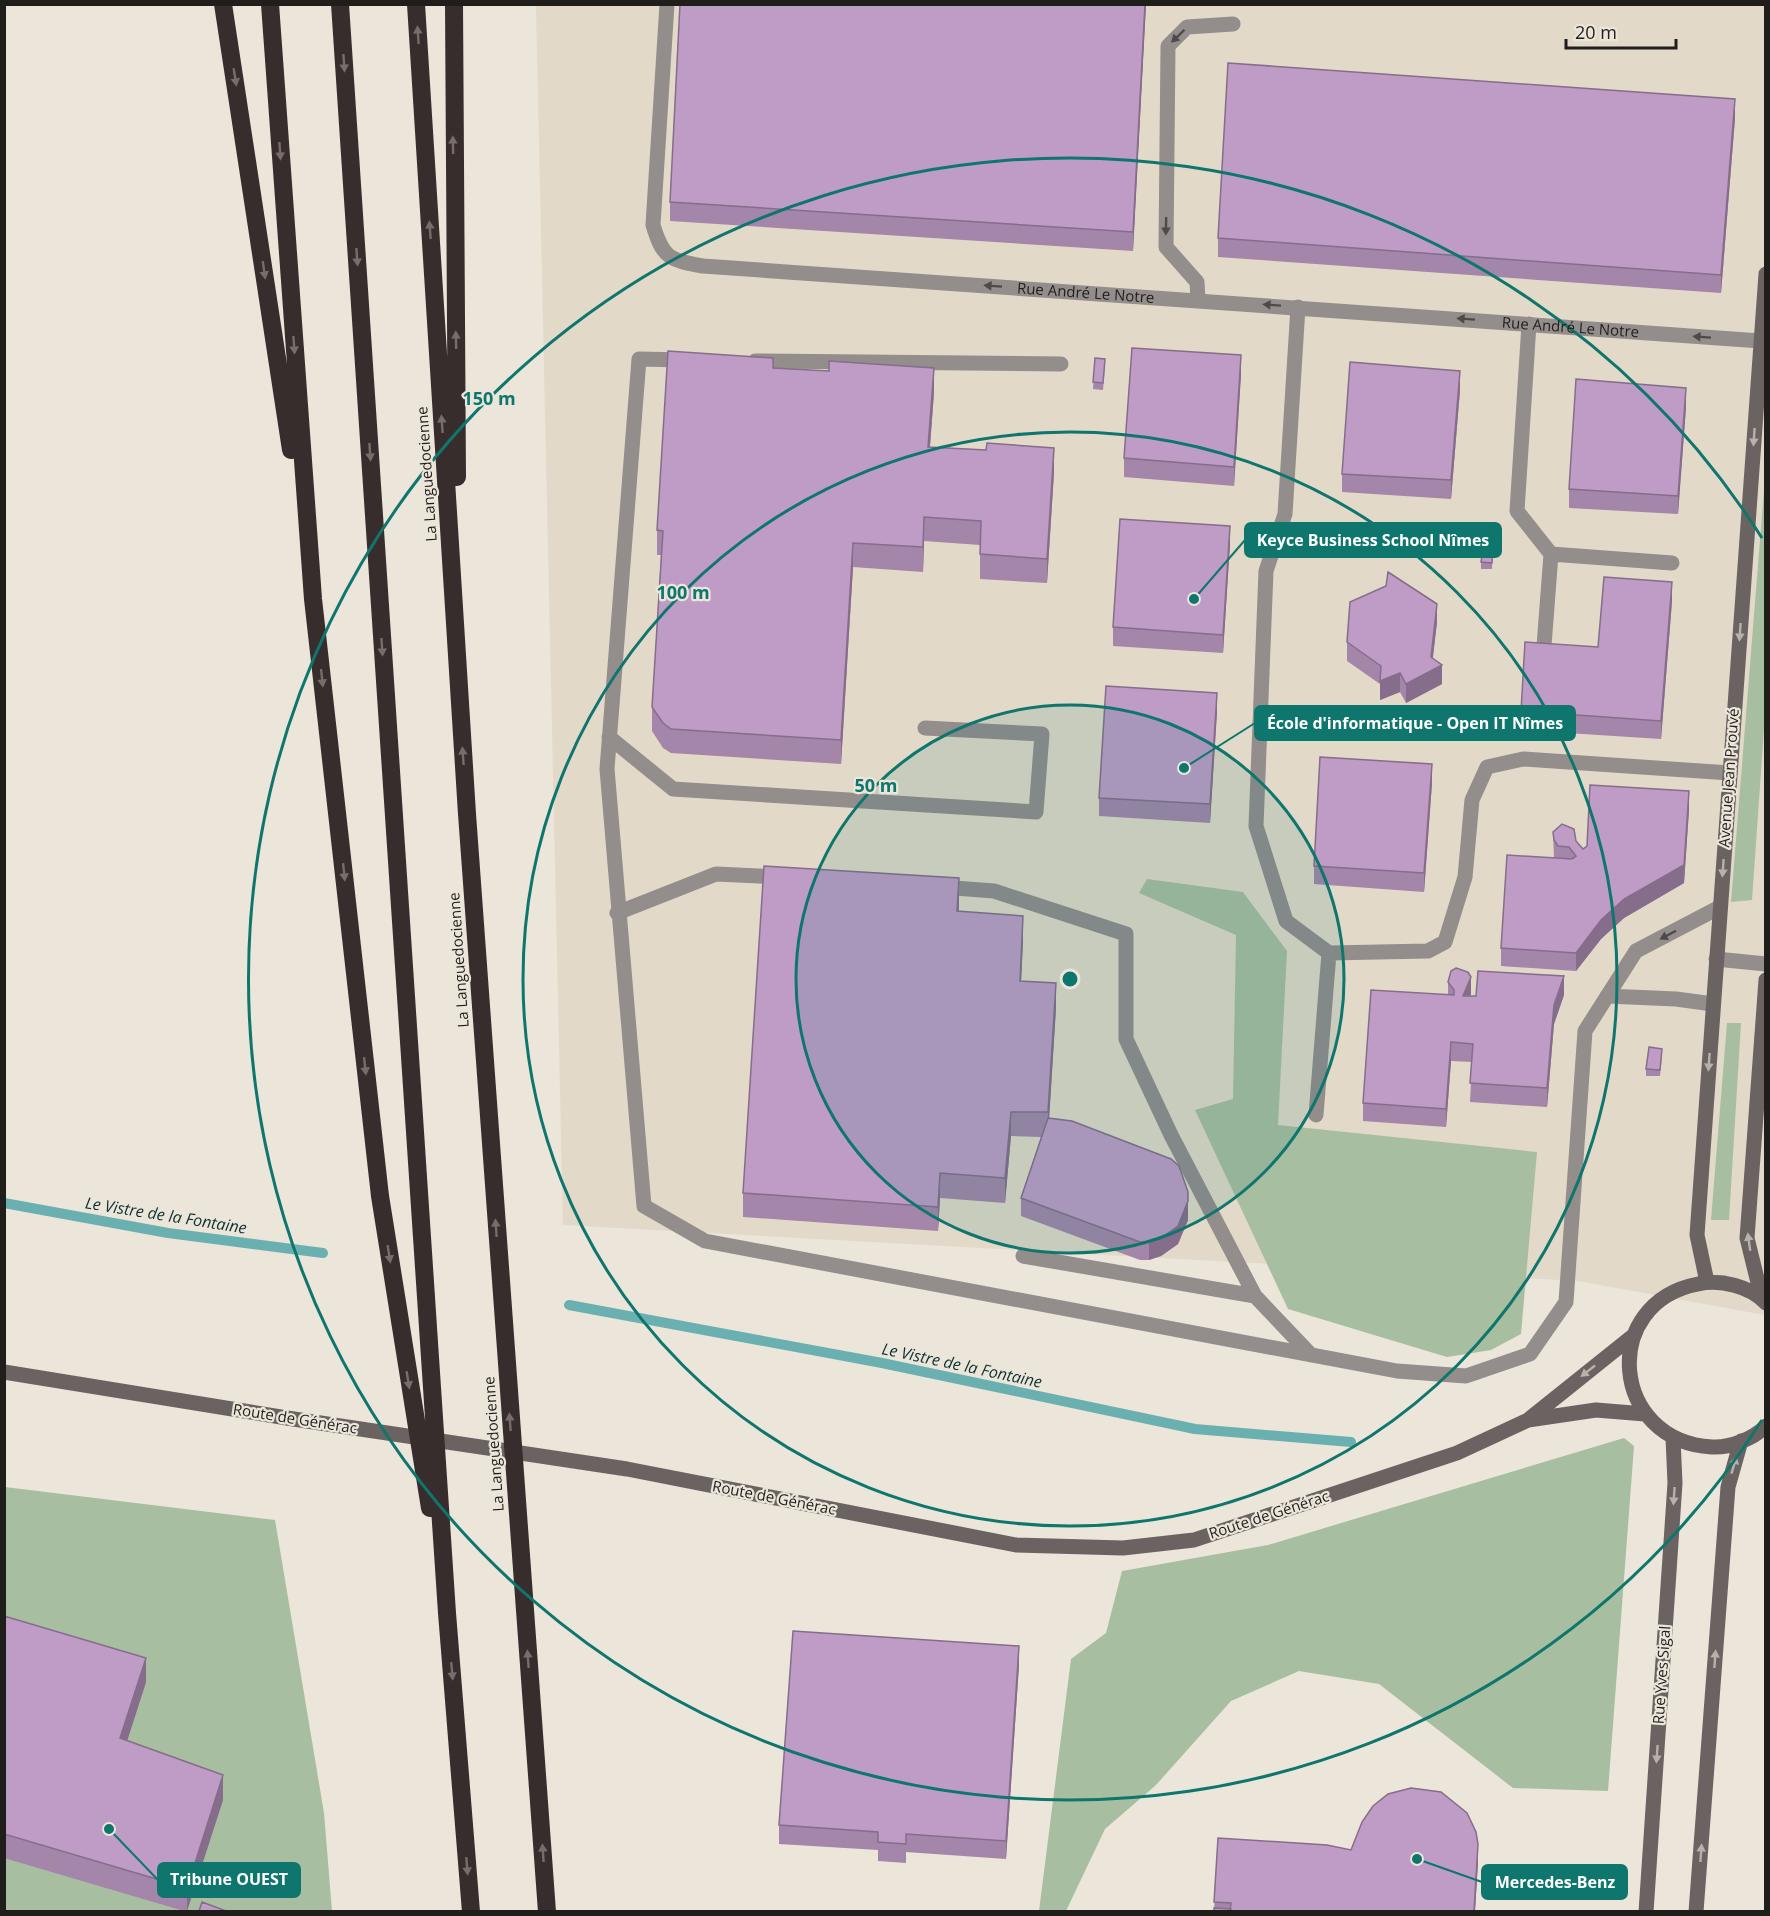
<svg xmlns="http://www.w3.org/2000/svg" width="1770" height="1916" font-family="'Open Sans',sans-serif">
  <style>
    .built { fill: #e2d9c8 }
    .grass { fill: #a8bea0 }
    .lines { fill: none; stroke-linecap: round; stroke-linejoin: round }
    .stream { stroke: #6bb0b0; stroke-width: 10 }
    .lane { stroke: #938d8c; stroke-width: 15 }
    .street { stroke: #938d8c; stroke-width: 15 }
    .secondary { stroke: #6b6362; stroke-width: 15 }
    .highway { stroke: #382d2d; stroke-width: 18 }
    .wall { fill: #a386aa }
    .shaded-wall { fill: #856d8b }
    .building { fill: #be9cc6; stroke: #856d8b; stroke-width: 1.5 }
    .oneway { fill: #776d6a }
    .oneway2 { fill: #4e4a48 }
    .oneway3 { fill: #b8b1aa }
    .ring { fill: none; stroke: #0f766e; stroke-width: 3 }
    .labels { text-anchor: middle; stroke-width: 4.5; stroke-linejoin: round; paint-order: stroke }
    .street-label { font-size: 15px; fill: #201e1b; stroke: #ebe5da }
    .water-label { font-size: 16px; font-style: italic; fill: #0c3030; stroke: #ebe5da }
    .centre { fill: #0f766e; stroke: #ebe5da; stroke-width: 3 }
    .ring-label { font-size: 18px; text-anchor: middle; font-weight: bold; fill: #0f766e; stroke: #ebe5da; stroke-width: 4.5; stroke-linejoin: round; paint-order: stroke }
    .leader { fill: none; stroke: #0f766e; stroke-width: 2 }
    .callout-dot { fill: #0f766e; stroke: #ebe5da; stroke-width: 2 }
    .callout { fill: #0f766e; stroke: #0f766e; stroke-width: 2 }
    .callout-label { font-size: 16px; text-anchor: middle; font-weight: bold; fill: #fff }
  </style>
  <rect width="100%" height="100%" fill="#ebe5da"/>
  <!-- built -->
  <path class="built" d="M536,5H1765V1315L1578,1281L563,1225Z"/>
  <!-- grass -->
  <path class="grass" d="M1765,478L1766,701L1752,900L1731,902Z
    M1147,879L1243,892L1287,951L1278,1125L1537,1152L1521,1334L1491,1350L1447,1357L1288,1309L1195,1110L1233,1099L1236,935L1139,893Z
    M1727,1023H1741L1729,1220H1711Z
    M1624,1438L1634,1446L1608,1791L1513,1788L1379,1684L1299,1671L1231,1701L1156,1785L1105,1829L1066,1911H1039L1071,1659L1106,1633L1122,1571L1268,1545Z
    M5,1487L275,1520L324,1813L332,1911L5,1912Z"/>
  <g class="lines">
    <!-- stream -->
    <path class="stream" d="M4,1203L168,1233L323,1253
      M569,1305L882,1363L1195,1429L1351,1442"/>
    <!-- lane -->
    <path class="lane" d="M1198,300L1197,282L1166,247L1168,46L1187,27L1233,24
      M1298,307L1285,514L1266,571L1256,826L1286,921L1329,953L1428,951L1445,942L1465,877L1472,800L1487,767L1523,759L1730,773
      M1529,324L1517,511L1551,554L1672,563
      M686,360L639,359L607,769L644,1206L705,1241L1397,1371L1466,1376L1530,1354L1566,1302L1585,1031L1636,951L1720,907
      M755,361L1061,364
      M1544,646L1551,554
      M609,737L673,789L1036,812L1042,734L925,728
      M941,887L994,891L1126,934V1039L1171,1135L1255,1296L1311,1355
      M617,913L716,874L782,877
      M1716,959L1766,964
      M1607,996L1676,999L1713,1004
      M1316,1115L1329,953
      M1023,1256L1255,1296"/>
    <!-- street -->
    <path class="street" id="s1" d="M667,4L653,225C663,258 669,260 703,266L1761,341"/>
    <!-- secondary -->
    <path class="secondary" d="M1707,1282L1697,1235L1766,274
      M1762,1299L1747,1238L1766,980
      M1766,1303C1750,1286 1720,1279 1698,1284C1599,1303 1610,1441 1712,1447C1730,1448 1753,1439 1766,1426
      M4,1372L287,1418L627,1469L1016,1545L1123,1548L1194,1540L1457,1453L1528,1420L1634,1335
      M1528,1420L1596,1410L1645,1414
      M1646,1912L1675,1483L1673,1438
      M1696,1912L1728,1487L1741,1441"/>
    <!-- highway -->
    <path class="highway" d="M223,4L291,450
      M270,4L313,599L380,1196L430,1508
      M340,4L447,1613L471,1912
      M416,4L467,814L547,1912
      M454,4L457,477"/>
  </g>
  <!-- wall -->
  <path class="wall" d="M680,4H1146L1133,251L670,221V202Z
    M1735,118L1721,293L1218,257V238Z
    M1095,358L1105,365L1103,390L1093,389Z
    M773,368L934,392L930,447L1054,472L1047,583L980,579V545L924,541L923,572L853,567L841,764L671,753L663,748L652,731V707L661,555H657V530Z
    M1241,374L1234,486L1124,477V458Z
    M1460,390L1451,499L1342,492V474Z
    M1686,407L1678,514L1569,508V489Z
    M1493,537L1492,569H1481V562Z
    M1230,544L1223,653L1113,646V627Z
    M1672,601L1661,739L1521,730V711L1598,647Z
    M1437,622L1433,658L1442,684L1406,703L1400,692L1380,700V684L1347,661V642Z
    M1217,712L1210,823L1099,816V798Z
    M1432,783L1424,892L1314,884V866Z
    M1689,810L1684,883L1624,918L1601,939L1576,971L1501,966V948L1554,858L1553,832L1576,841L1583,849Z
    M959,903V911L1023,941L1021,981L1056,1008L1049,1118L1188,1220L1178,1244L1161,1256L1149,1260H1140L1021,1216V1198L1041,1137L1011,1136L1005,1203L940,1198L938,1231L743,1217V1193Z
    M1448,982L1471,996L1564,995L1554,1024L1547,1107L1470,1102L1472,1062L1451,1061L1446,1127L1363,1121V1103L1448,994Z
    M1662,1055L1660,1076H1646V1069Z
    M4,1616L146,1682L127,1741L223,1800L187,1911H184L4,1858Z
    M1019,1665L1006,1859L906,1852V1863L878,1861V1850L779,1844V1825Z
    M1218,1838L1478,1862L1475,1911H1214Z"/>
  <!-- shaded-wall -->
  <path class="shaded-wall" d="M1145,4H1146L1133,251V232Z
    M1735,99V118L1721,293V275Z
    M1241,355V374L1234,486V467Z
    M934,368V392L928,471V447Z
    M1460,371V390L1451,499V480Z
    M1686,388V407L1678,514V496Z
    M1054,448V472L1047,583V559Z
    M924,517V541L923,572V547Z
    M1230,526V544L1223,653V635Z
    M853,543V567L841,764V740Z
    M1672,582V601L1661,739V721Z
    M1437,604V622L1431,671L1442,665V684L1406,703V684L1431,657Z
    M1400,673V692L1380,700V681Z
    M1217,693V712L1210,823V804Z
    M1432,764V783L1424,892V873Z
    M1689,791V810L1684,883L1624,918L1601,939L1576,971V953Z
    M959,878V903L957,935V911Z
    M1023,916V941L1020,1005V981Z
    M1564,976V995L1554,1024L1547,1107V1088L1554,1005Z
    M1471,977V995L1463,996Z
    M1056,983V1008L1048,1137V1112Z
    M1451,1042V1061L1446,1127V1109Z
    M1011,1112V1136L1005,1203V1178Z
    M940,1173V1198L938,1231V1207Z
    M1188,1192V1220L1178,1244L1161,1256L1149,1260V1242Z
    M1019,1646V1665L1006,1859V1841Z
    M146,1658V1682L120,1763V1738Z
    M223,1775V1800L187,1911V1888Z
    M1478,1844V1862L1475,1911H1474Z"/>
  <!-- building -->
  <path class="building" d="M680,4H1145L1133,232L670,202Z
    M1228,63L1735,99L1721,275L1218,238Z
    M1132,348L1241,355L1234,467L1124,458Z
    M668,351L773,358V368L829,371V361L934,368L928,447L986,450L987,443L1054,448L1047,559L980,554L981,521L924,517L923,547L853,543L841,740L671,729L663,723L652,707L663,531L657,530Z
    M1095,358L1105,359L1103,383L1093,382Z
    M1350,362L1460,371L1451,480L1342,474Z
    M1576,379L1686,388L1678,496L1569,489Z
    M1120,519L1230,526L1223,635L1113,627Z
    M1485,536L1493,537L1492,563L1481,562Z
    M1388,572L1437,604L1431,657L1442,665L1406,684L1400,673L1380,681L1381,666L1347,642L1350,602L1386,586Z
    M1604,577L1672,582L1661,721L1521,711L1525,642L1598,647Z
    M1106,686L1217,693L1210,804L1099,798Z
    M1320,757L1432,764L1424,873L1314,866Z
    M1590,785L1689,791L1684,865L1624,899L1601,920L1576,953L1501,948L1507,855L1572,859L1576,856L1569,847L1558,846L1554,840L1553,832L1562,824L1574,829L1576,841L1583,849L1587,846Z
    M764,866L959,878L957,911L1023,916L1020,981L1056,983L1048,1112H1011L1005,1178L940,1173L938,1207L743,1193Z
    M1456,968L1468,972L1471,977L1463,996H1476L1478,971L1564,976L1554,1005L1547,1088L1470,1083L1473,1044L1451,1042L1446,1109L1363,1103L1371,990L1454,995V990L1448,982L1451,971Z
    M1649,1047L1662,1049L1660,1070L1646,1069Z
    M1048,1118L1072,1121L1171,1159L1179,1166L1188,1192V1201L1178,1226L1161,1238L1149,1242H1140L1021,1198Z
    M4,1616L146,1658L120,1738L223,1775L187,1888L4,1834Z
    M793,1631L1019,1646L1006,1841L906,1834V1844L878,1842V1832L779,1825Z
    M1411,1788L1441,1792L1467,1813L1476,1832L1478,1844L1474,1911H1230L1231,1903L1214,1902L1218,1838L1327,1845L1351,1850L1362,1822L1373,1806L1388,1794Z
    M202,1902L226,1911H199Z
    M1214,1908L1231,1909L1230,1911H1214Z"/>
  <!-- one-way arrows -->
  <defs><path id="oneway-solid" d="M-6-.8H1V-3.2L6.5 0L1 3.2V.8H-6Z" transform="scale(1.5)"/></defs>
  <g class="oneway">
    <use href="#oneway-solid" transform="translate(418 35) rotate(-94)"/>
    <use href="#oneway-solid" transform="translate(344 63) rotate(86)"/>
    <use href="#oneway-solid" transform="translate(235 77) rotate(81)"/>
    <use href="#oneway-solid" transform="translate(453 145) rotate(-91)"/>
    <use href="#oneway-solid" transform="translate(280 151) rotate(86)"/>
    <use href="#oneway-solid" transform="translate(430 230) rotate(-94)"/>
    <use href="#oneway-solid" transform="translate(357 257) rotate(86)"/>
    <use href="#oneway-solid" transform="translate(264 270) rotate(82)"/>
    <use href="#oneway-solid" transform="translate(456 340) rotate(-91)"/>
    <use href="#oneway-solid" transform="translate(294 345) rotate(86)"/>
    <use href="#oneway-solid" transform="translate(442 424) rotate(-94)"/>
    <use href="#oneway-solid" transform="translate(370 452) rotate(86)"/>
    <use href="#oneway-solid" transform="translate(382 647) rotate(86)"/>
    <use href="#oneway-solid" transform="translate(322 678) rotate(84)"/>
    <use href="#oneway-solid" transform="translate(463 756) rotate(-94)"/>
    <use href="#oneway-solid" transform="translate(344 872) rotate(84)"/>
    <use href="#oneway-solid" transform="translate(365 1066) rotate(84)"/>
    <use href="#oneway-solid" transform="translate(496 1228) rotate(-94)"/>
    <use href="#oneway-solid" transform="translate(389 1254) rotate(81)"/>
    <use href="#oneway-solid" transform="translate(408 1380) rotate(81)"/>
    <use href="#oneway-solid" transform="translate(510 1422) rotate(-94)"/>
    <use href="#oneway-solid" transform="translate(528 1659) rotate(-94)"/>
    <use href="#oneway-solid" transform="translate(452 1671) rotate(85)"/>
    <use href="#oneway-solid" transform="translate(543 1853) rotate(-94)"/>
    <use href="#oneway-solid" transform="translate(467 1866) rotate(85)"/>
  </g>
  <g class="oneway2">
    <use href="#oneway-solid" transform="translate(1178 36) rotate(136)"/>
    <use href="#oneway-solid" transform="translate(1166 226) rotate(91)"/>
    <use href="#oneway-solid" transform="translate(993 286) rotate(-176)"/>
    <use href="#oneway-solid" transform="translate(1272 305) rotate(-176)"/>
    <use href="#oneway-solid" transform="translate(1466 319) rotate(-176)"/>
    <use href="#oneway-solid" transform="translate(1702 337) rotate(-176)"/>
    <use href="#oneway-solid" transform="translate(1668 935) rotate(152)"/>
  </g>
  <g class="oneway3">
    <use href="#oneway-solid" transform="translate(1754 437) rotate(94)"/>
    <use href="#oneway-solid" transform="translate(1740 632) rotate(94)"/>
    <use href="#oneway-solid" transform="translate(1723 868) rotate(94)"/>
    <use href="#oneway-solid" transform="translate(1709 1062) rotate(94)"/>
    <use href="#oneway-solid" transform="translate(1749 1242) rotate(-98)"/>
    <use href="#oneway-solid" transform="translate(1588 1371) rotate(142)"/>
    <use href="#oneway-solid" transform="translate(1734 1465) rotate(-74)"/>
    <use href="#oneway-solid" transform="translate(1674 1496) rotate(94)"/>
    <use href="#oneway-solid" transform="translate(1715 1659) rotate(-86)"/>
    <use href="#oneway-solid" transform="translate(1657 1754) rotate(94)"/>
    <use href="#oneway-solid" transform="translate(1701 1853) rotate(-86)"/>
  </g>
  <!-- distance rings -->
  <circle cx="1070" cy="979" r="274" fill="#0f766e" fill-opacity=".12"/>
  <g class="ring">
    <circle cx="1070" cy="979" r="274"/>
    <circle cx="1070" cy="979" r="547"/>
    <path d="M1762 1420A821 821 0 1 1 1762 538"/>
  </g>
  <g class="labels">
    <!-- street labels -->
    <g class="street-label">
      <text dy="5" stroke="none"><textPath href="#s1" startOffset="676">Rue André Le Notre</textPath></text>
      <text dy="5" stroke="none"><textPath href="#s1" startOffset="1162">Rue André Le Notre</textPath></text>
      <text transform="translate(427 474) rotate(-94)" y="5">La Languedocienne</text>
      <text transform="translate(1729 778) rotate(-86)" y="5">Avenue Jean Prouvé</text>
      <text transform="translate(459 960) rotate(-94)" y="5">La Languedocienne</text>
      <text transform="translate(295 1419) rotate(9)" y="5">Route de Générac</text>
      <text transform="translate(494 1444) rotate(-94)" y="5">La Languedocienne</text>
      <text transform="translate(774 1498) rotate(11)" y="5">Route de Générac</text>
      <text transform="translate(1269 1515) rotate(-18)" y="5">Route de Générac</text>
      <text transform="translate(1662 1675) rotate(-86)" y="5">Rue Yves Sigal</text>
    </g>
    <!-- water labels -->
    <g class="water-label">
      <text transform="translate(166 1215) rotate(9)" y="6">Le Vistre de la Fontaine</text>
      <text transform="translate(962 1365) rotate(12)" y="6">Le Vistre de la Fontaine</text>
    </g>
  </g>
  <circle cx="1070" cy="979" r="9" class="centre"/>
  <g class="ring-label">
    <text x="489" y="405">150 m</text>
    <text x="683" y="599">100 m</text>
    <text x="876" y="792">50 m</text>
  </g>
  <!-- callouts -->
  <path class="leader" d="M1194 599L1245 540M1184 768L1255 723M109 1829L158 1880M1417 1859L1482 1882"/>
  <g class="callout-dot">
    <circle cx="1194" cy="599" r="6"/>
    <circle cx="1184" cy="768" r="6"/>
    <circle cx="109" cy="1829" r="6"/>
    <circle cx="1417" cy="1859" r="6"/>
  </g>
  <g class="callout">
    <rect x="1245" y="523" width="256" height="34" rx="6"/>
    <rect x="1255" y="706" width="320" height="34" rx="6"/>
    <rect x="158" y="1863" width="142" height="34" rx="6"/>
    <rect x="1482" y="1865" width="145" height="34" rx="6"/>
  </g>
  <g class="callout-label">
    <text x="1373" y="546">Keyce Business School Nîmes</text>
    <text x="1415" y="729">École d'informatique - Open IT Nîmes</text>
    <text x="229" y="1885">Tribune OUEST</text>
    <text x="1555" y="1888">Mercedes-Benz</text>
  </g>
  <!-- border -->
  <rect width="1770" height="1916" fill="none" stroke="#201e1b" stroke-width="12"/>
  <!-- scale -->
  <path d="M1566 39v9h110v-9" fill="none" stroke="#201e1b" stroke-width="3"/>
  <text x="1575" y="39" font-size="18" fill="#201e1b" stroke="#ebe5da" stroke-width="4.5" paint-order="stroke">20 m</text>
</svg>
